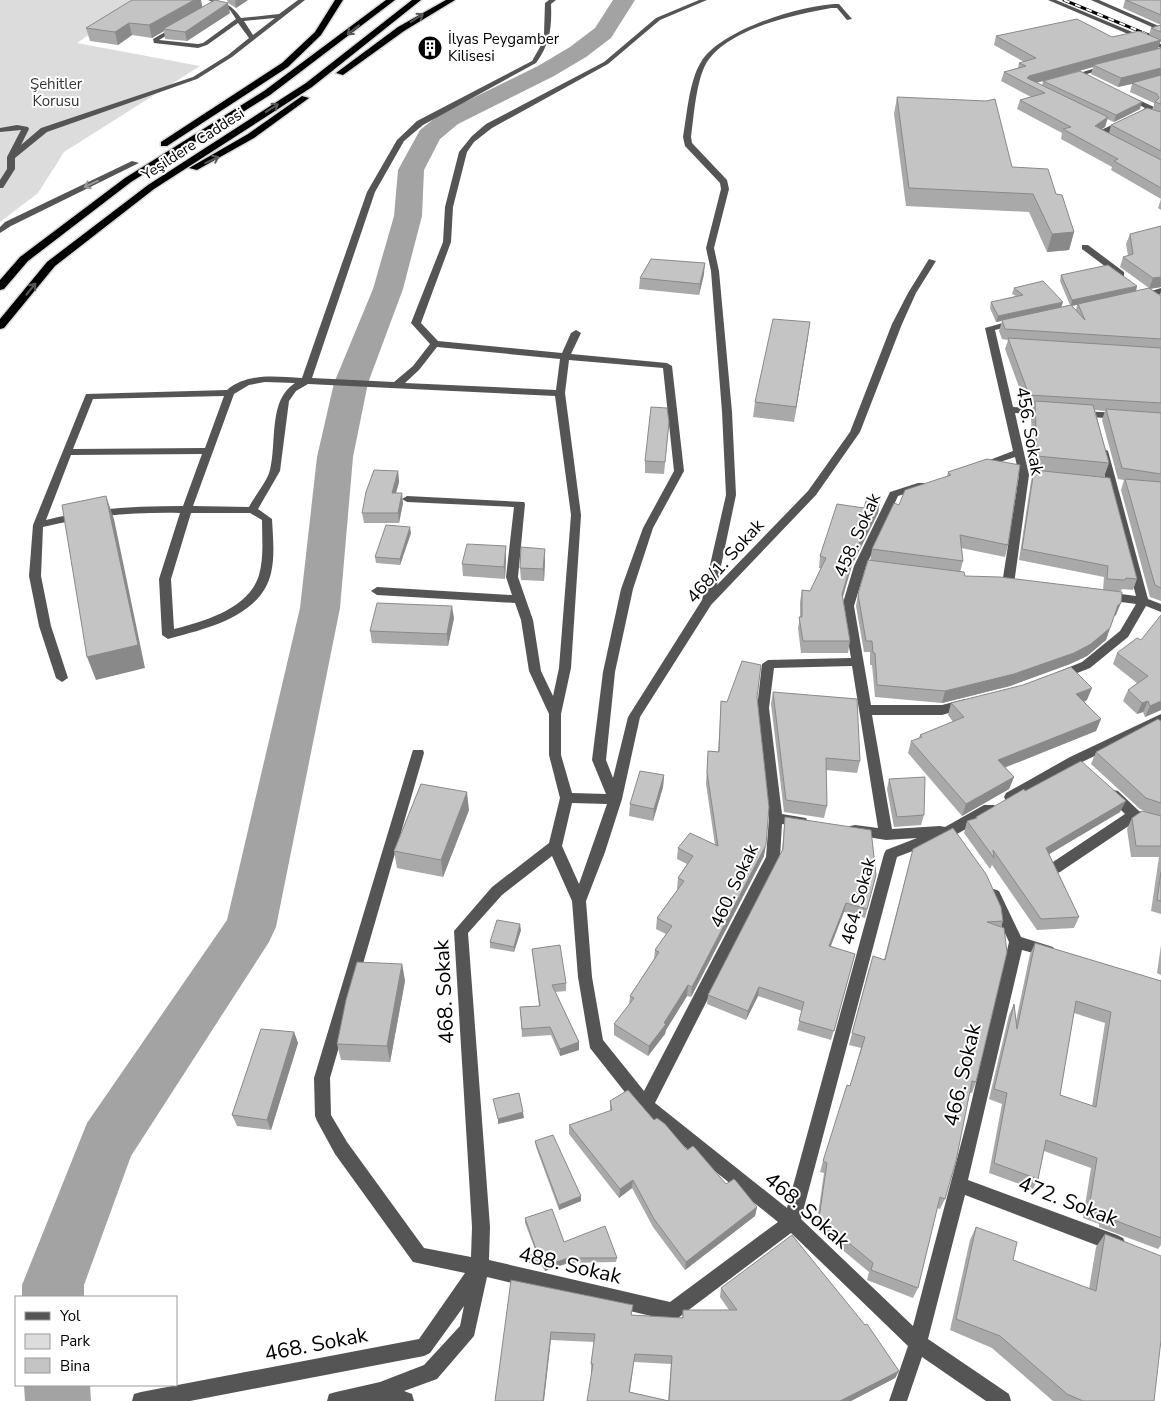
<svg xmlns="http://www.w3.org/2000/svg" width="1161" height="1401" font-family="'Nunito Sans',sans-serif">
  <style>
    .green { fill: #dcdcdc }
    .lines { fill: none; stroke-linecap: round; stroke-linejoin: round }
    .river { fill: #a3a3a3; fill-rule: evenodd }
    .highway-casing { stroke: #dbdbdb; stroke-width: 3 }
    .minor { fill: #555; fill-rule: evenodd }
    .highway { fill: #000; fill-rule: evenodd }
    .rail-casing { stroke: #000; stroke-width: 3 }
    .rail { stroke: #fff; stroke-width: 2; stroke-dasharray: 6; stroke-linecap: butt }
    .wall { fill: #a9a9a9; fill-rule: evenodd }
    .shaded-wall { fill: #898989 }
    .building { fill: #c4c4c4; stroke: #898989; fill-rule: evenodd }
    .oneway { stroke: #595959 }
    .oneway2 { stroke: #999 }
    .labels { text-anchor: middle; stroke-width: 4; stroke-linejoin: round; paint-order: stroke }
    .far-poi-label { font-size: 15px; fill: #000; stroke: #fff; text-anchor: start }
    .far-park-label { font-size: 15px; fill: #333; stroke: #fff }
    .far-street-label { font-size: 15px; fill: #000; stroke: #fff }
    .street-label { font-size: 18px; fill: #000; stroke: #fff }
    .near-street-label { font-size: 21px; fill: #000; stroke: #fff }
  </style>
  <rect width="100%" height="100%" fill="#fff"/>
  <!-- green -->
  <path class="green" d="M0,0H139L77,43L200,66L64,152L38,193L0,222Z"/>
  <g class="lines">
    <!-- river -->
    <path class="river" d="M613,0H635L611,38L586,57L554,76L458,124L440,139L424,170L422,216L403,289L368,383L353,457L340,608L276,927L269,942L131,1156L84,1285V1297H22V1285L87,1123L227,920L300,608L317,457L334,383L373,289L394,216L398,170L420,130L440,114L538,66L570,47L595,28Z
      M24,1385H90L91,1401H25Z"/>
    <defs>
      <path id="highway" d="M335,0H343L321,35L288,67L167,146H161V142L282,63L315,32Z
        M386,0H395L270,95L131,182L28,261L4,289L0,290V280L20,257L125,178L264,91Z
        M412,0H421L312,87L154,189L55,266L4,328L0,329V319L47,262L148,185L306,83Z
        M446,0H455L404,31L343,75L336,73L398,27Z
        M302,96L309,98L254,138L197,170L189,168L248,134Z"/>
    </defs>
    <!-- highway casing -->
    <use href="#highway" class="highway-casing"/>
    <!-- minor -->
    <path class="minor" d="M208,0C223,0 233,6 241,18L279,14L298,0H305L232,57L197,79L47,132L15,158V169L3,188H0V180L7,169V157L21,130L0,132V128L17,125L28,127L29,129L21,145L41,128L193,77L228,55L249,38L238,23L207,45L198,48L154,43L153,39L179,24L181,27L159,40L198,44L203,43L236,19L230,10ZM275,18L253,35L244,21Z
      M549,0H556L551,4C552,27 550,44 536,63L423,125L404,141L375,192L312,378L394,382L413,366L430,344L411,323L443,242L445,207L459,152L472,136L486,124L604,62L656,18L699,0H707L660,20L608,64L492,128L474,142L467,152L453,207L451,242L421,323L438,341L562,353L571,333L576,330L581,333L571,354L667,363L672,366L684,471L653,528L633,589L615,672L606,760L613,778L628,717L702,600L726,495L722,412L711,271L706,248L721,189L720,183L685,146L683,137C687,115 689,81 701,62C720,30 803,4 839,4L852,19L847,20L837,8H831C794,15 729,28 707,62C696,80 694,116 691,137L692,143L727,180L729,189L714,248L719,271L732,412L736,495L717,585L808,491L850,432L892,324L908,293L929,259L936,261L916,293L902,324L860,432L816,495L711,605L640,717L622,799L605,852L586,901L592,977L603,1040L644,1091L766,857L769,818L757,708L762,664L768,660L851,658L842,606L854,566L890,492L918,483H926V487L898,496L866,566L854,606L871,705H942L965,699L971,704L969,707L942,715H872L892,829L940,826L945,827L984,805H994L996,809L994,813L957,834L897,857L801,1219L913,1326L967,1121L1009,942L987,895L989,891L994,889L999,891L1021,937L1053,947L1055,951L1053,955L1048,957L1022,950L968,1180L1117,1235L1123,1238L1126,1244L1123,1250L1117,1253L965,1195L928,1339L1009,1394L1011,1401H986L922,1357L907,1401H889L908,1346L791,1233L678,1318L672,1321L487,1277L474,1336L437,1379L404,1391L412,1394L414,1401H327L329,1394L336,1392L380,1382L424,1365L460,1326L464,1306L430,1353L424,1356L190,1401H132L134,1394L141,1392L419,1339L465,1273L413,1262L335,1154L317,1121L315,1116L314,1078L412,753L413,750H423L424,753L330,1078L331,1115L347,1142L424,1248L471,1257L472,1227L454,931L492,887L549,843L560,798L549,755V714L529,671L521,620L515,603L377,595L371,591L377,587L512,595L506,577L514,507L407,502L402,499L407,496L524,502L525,504L518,577L533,620L541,671L553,696L559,668L571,515L555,396L308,384L296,391L289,401L280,471L258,509L272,519C273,537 275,556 271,573C261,617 205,629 168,639L162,635L159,579L180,513C134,512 89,516 43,527L41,576L51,626L68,678L62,682L56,678L39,626L29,576L33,525L86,394L227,390C248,372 277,377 302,378L367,192L397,140L417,121L532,61L540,47L544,34L545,3ZM437,347L560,359L556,390L405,383L419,370ZM569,360L663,368L674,471L643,528L621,589L603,672L592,760L606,794L572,793L561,755V714L571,668L581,515L565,393ZM265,382L295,383C268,400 277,442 270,470C267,482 255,495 249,507L193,506L234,394L249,385ZM224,396L205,448L73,449L93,399ZM202,454L183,506C136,506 91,508 46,520L71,455ZM191,513H250L262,520C262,538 264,558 259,575C249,609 204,621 174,629L171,579ZM852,666L878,828L855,825L850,826L848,830L850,834L855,835L886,840L917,838L886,850L884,854L787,1208L655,1103L780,857L782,824L801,827L806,826L808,822L806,818L782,814L769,708L774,668ZM572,803L607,804L579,884L562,846ZM552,856L572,901L578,977L590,1048L639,1110L778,1222L670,1302L489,1260L490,1227L468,933L502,895Z
      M1048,0H1056L1161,44V48Z
      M1091,0H1099L1161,27V31Z
      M1108,64L1111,66L1110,67L1067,80L1064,78Z
      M1124,95H1128L1154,107L1147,115L1101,137H1095V133L1141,111L1145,108L1124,97Z
      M132,161L139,163L11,226L0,233V227L5,222Z
      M1082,245H1088L1124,272V276H1118L1082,249Z
      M1161,288V294L1139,299L1135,296Z
      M1017,319L1020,320V324L995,330L1013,407L1049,409L1054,412L1049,415L1015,413L1029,475L1014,584L1008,588L1002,584L1019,475L1015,457L979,469L974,466L1013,451L985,328Z
      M1079,411L1121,413L1126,416L1121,419L1075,416V412Z
      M1103,448L1108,451L1148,599L1161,604V612L1146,606L1128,637L1090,668L1059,680L1055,679L1053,676L1055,673L1082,662L1120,631L1136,604L1106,600L1100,596L1106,592L1136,596L1098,451Z
      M1161,714V724L1080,763L1016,801H1006L1004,797L1006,793L1070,757Z
      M1113,790L1118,791L1139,811L1161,818V828L1136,821L1060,872L1055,874L1050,872L1048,868L1050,864L1125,814L1106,795L1108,791Z"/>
    <!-- highway -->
    <use href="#highway" class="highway"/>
    <defs>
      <path id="rail" d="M1064,0L1161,40"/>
    </defs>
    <!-- rail casing -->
    <use href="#rail" class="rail-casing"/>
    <!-- rail -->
    <use href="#rail" class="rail"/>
  </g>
  <!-- wall -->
  <path class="wall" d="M227,0H248L236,8L228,3Z
    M1125,0H1161V25L1123,8Z
    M203,7L230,13L187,41L165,39L164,31L152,38L132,35L118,45L90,41L86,28Z
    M1161,25V42H1160L1158,48H1161V210L1158,208L1161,199L1111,170L1112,167L1061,139L1062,133L1017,109L1020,100L1031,97L1001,81L1004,72L1018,68L1019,63L1024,62L994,45L996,36L1112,37L1149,35L1151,28ZM1093,67L1091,74L1118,87L1132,84L1130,92L1154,103V104L1153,110L1111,125L1109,133L1101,129L1105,127L1107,119L1114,122L1140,109L1043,81L1042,85L1036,83Z
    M897,97L1056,194L1074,232L1069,250L1047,252L1029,212L906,206L894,114Z
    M1161,226V287L1150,289L1160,295L1161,291V601L1150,597L1121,490L1124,480L1118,479L1102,420L1105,411L1095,410L1109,463L1104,477L1137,579L1133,590L1122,589L1121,591H1112L1116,615L1114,616L1106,640L1087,656L1070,664L1010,686L942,703L875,697L872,665H870V652H864L856,606L858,594L870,561L872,549L899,505L947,476L948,472L987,459L1008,545L1005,557L961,548L963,561L960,572L965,576L1103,590L1104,577L1019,560L1031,481L1034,471H1033L1031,416L1033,406H1026L1005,349L1008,340L1002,339L999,331L1002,321L996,322L990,308L991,302L1016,296L1012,294L1014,288L1061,307L1070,305L1060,281L1061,275L1136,291L1149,288L1120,267L1123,257L1128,256L1126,244L1130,234ZM1077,305L1076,310L1072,306Z
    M704,274L699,295L639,289L640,278Z
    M808,337L794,422L753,417L755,402Z
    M668,434L664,474L645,473V461Z
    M398,471L399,482L396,493L403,503L399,523H364L362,513Z
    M880,501L878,513L852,565L843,597L850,641L848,653H801L798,628L800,617V602L802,590L810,591L821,568H819L820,556L864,508Z
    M411,533L400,565L376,563L375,557Z
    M506,546V558L505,579L463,576L462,564Z
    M545,561L544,581L521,580L520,568Z
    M454,618L448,646L372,643L370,631Z
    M1141,640L1161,710L1145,717L1143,712L1137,714L1123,701L1128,690L1137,683L1113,664L1117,653Z
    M773,692L860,761L857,773L826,770L827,806L824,818L784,812L771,704Z
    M757,697L764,856L691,997L687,996L666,1030L665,1034L648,1056L614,1035V1024L629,1005L630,996L654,959L655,950L666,934L656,929L657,918L678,889H677L678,878L687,864L677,859L678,848L715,845L706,784L708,751L718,752L721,701L727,702Z
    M1087,700L1084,702L1101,719L1096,731L1005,767L1014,777L1009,789L962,816L908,753L911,741L919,738L920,735L953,722L948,715L951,703Z
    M1161,721V914L1151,911L1159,857H1131L1127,829L1132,818L1151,814L1140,809L1091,764L1096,752Z
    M664,775L663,787L653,821L629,816L630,804Z
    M889,779L924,815L921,825L894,827L887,789Z
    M1025,791L1120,812L1049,854L1079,917L1074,928L1037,930L992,865L990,869L964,833L967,821L975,819L976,817Z
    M469,810L443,877L397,868L394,851Z
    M785,817L876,875L865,918L844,912L831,946L855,954L831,1040L797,1030L802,1011L758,996L746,1020L707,1004L708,995L782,851L784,826Z
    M913,849L1003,921L1001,927L976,1082L972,1093H969L945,1199L940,1209L937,1208L918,1288L913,1298L867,1280L869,1272L816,1228L824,1173L820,1172L823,1161L850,1086L861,1048L849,1045L869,968L884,960Z
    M521,930L514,952L490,948V942Z
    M1035,943L1160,981L1161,979V1245L1158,1249L1099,1227V1224L1083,1218L1091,1168L1044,1151L1038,1179L1033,1189L989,1173L1002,1104L989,1099L1009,1015L1014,1004L1016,1021L1030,954ZM1074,1013L1105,1023L1092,1106L1060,1095Z
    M1161,945V975L1157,973Z
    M532,949L566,983V991L555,992L579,1042V1050L560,1056L551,1035L522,1037L520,1007L539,1006Z
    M402,964L405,981L390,1062L341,1060L337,1044Z
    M294,1032L298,1043L271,1130L237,1126L232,1115Z
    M610,1101L654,1120L687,1150L726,1184L757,1207L755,1216L685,1270L653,1227L632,1188L619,1198L569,1134V1125L610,1111Z
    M535,1141L581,1201L559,1210L536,1147Z
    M525,1218L564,1242L617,1258L616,1262L568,1263L545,1271L540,1263H527L526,1256L536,1252L525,1223Z
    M976,1227L1013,1260L1089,1289L1096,1247L1105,1234L1154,1401H1053L992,1348L950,1330L970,1240Z
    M511,1280L632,1315L682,1318L683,1310H729L720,1297L721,1288L899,1371L895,1378L851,1401H588L592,1372H591V1364L594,1342L551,1340ZM634,1362L671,1364L668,1401L630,1392Z"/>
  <!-- shaded-wall -->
  <path class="shaded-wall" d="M194,0H201L203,9L163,29L164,31L152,38L149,25Z
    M236,0H248L236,8L235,1Z
    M228,3L230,13L187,41L185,32Z
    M129,23L132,35L118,45L115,32Z
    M1161,40L1158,49L1093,65V67L1028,85L1027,78L1029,76Z
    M1161,68V77L1118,87L1121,78Z
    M1142,102L1140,109L1114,122L1116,115Z
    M1108,117L1105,127L1092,136L1095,126Z
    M1074,232L1069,250L1047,252L1052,234Z
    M705,263L704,274L699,295L700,284Z
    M1161,277V287L1149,289L1153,278Z
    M1137,286L1136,292L1071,306L1072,300Z
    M1063,302L1061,308L996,322L998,316Z
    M810,322L808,337L794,422L796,407Z
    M398,471L399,482L393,503L392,493Z
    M402,493L403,503L399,523L398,513Z
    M106,496L114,519L145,668L96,680L87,657Z
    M880,501L878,513L852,565L840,605L842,594L854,554Z
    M410,527L411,533L400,565V559Z
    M506,546V558L505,579L504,567Z
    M545,549V561L544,581L543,569Z
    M1121,603L1116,615L1113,617L1118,605Z
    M452,606L454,618L448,646L447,634Z
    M1110,628L1106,640L1087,656L1070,664L1010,686L942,703L945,691Z
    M1092,688L1087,700L1072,706L1076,694Z
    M1148,701L1143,712L1137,714L1142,703Z
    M1161,701V710L1145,717L1150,706Z
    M1101,719L1096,731L994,772L998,760Z
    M664,775L663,787L653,821L654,809Z
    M1014,777L1009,789L962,816L966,804Z
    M467,792L469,810L443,877L441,860Z
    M1126,801L1120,812L1041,859L1046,848Z
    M766,845L764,856L691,997L692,987Z
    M846,903L844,912L827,955L829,946Z
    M520,924L521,930L514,952V947Z
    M402,964L405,981L390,1062L387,1046Z
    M688,985L687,996L666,1030L665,1034L648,1056L649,1046Z
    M759,987L758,996L746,1020L748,1011Z
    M294,1032L298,1043L271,1130L267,1120Z
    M579,1042V1050L560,1056V1049Z
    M523,1112L524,1118L498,1124V1119Z
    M633,1180L632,1188L619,1198L620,1189Z
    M581,1196V1201L559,1210V1205Z
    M757,1207L755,1216L685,1270L686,1262Z
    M568,1258V1263L545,1271V1266Z
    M551,1332V1340L544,1401H543Z
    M899,1371L895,1378L851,1401H840Z"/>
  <!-- building -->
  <path class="building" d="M132,0H194L149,25L129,23L115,32L86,28Z
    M215,0L228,3L185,32L163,29Z
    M1126,0H1161V15Z
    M1077,19L1112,37L1139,31L1161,40L1029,76L1027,78L1108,117L1095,126L1161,160V188L1114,161L1118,159L1063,129L1071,127L1020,100L1045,93L1004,72L1026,66L1019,63L1036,58L996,36Z
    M1161,25V32L1151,28Z
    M1161,48V68L1121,78L1093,65Z
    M1080,71L1142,102L1116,115L1043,81Z
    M1161,75V104L1155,102L1159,98L1157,94L1132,83Z
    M897,97L986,101L995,99L1012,167L1048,169L1056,194L1062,195L1074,232L1052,234L1033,194L909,188Z
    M1147,108L1161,112V151L1111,125Z
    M1161,226V277L1153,278L1123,257L1133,254L1130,234Z
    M651,259L705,263L700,284L640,278Z
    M1108,265L1137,286L1072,300L1061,275Z
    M1043,281L1063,302L998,316L991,302L1023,295L1014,288Z
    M1149,288L1161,296V339L1005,329L1002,320L1071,305L1085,320L1078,304Z
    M773,319L810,322L796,407L755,402Z
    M1008,338L1161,348V403L1029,395Z
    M1035,401L1093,405L1109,463L1037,456Z
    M651,407L667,408L669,422L665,462L645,461Z
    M1106,409L1161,413V474L1122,468Z
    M987,459L1020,465L1008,545L960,535L963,561L872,549L894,503L899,505L905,490L951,475L948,472Z
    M374,470L398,471L392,493H402L398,513H362L366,492Z
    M1034,470L1110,478L1137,579L1126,578L1125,580L1107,579L1108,566L1022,549Z
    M1125,479L1161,482V588L1155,585Z
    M106,496L138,645L87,657L62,505Z
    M867,498L880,501L854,554L842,594L850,641H803L799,617H802V590L810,591L826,558L820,556L837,504L864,508Z
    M386,525L410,527L400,559L375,557Z
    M467,544L506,546L504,567L462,564Z
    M521,547L545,549L543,569L520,568Z
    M868,560L964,572L965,576L1000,577L1122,592L1121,603L1118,605L1110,628L1091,644L1074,653L1014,674L945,691L877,685L875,653H873L872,641H866L858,594Z
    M377,603L452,606L447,634L370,631Z
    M1161,615V701L1150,706L1148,701L1142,703L1128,690L1148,676L1117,653L1137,638L1141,640Z
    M742,661L761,665L757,697L769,807L766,845L692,987L688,985L664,1023L666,1024L649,1046L614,1024L634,998L630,996L659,952L655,950L672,926L657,918L684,881L678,878L693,856L678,848L690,833L718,846L707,772L708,751L719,752L721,701L727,702Z
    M1071,667L1092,688L1076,694L1101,719L998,760L1014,777L966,804L911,741L922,737L920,735L964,717L951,703L1023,685Z
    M773,692L857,699L860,761L826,758L827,806L786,800Z
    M1158,719L1161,721V803L1146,798L1096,752Z
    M1081,761L1126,801L1046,848L1079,917L1041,919L993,850L994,858L967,821L977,818L976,817L1024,789L1025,791Z
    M640,771L664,775L654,809L630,804Z
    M925,777L924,815L897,817L889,779Z
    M421,784L467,792L441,860L394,851Z
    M1142,811L1161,816V846H1136L1132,818Z
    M785,817L871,830L876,875L867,909L846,903L829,946L855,954L834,1031L799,1021L804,1002L759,987L748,1011L708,995L783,849Z
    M953,828L986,874L1001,907L1003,921L987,922L1004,928L1007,952L976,1082L972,1081L956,1161L945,1199L940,1197L918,1288L871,1270L873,1263L819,1218L827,1163L823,1161L847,1085L850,1086L865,1037L852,1033L873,956L885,960L913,849Z
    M1161,872V901L1157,900Z
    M497,920L520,924L514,947L490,942Z
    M1035,943L1161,981V1238L1106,1217V1214L1089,1208L1097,1158L1046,1140L1038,1179L994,1163L1007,1093L994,1089L1014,1004L1017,1029ZM1076,1001L1111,1012L1096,1107L1060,1095Z
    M560,945L566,983L552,985L579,1042L560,1049L550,1027L522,1029L520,1007L540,1006L532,949Z
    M357,962L402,964L387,1046L337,1044L346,1000Z
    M261,1029L294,1032L267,1120L232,1115Z
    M628,1090L654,1120L657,1118L665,1124L687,1150L693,1146L696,1149L726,1184L734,1179L736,1181L757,1207L686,1262L654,1219L633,1180L620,1189L569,1125L612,1110L610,1101Z
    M519,1093L523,1112L498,1119L493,1099Z
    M553,1135L581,1196L559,1205L535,1141Z
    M552,1209L564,1242L605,1226L617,1258H568L545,1266L540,1258H527L526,1256L537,1252L525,1218Z
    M976,1227L1017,1242L1013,1260L1096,1291L1105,1234L1161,1256V1340L1154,1401H1083L1067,1394L1000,1336L956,1319Z
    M792,1235L865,1325L867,1324L899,1371L840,1401H587L593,1364H591L595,1334L551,1332L543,1401H495L511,1280L633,1305L631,1315L683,1318V1310H737L721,1288ZM635,1354L672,1356L669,1401L629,1392Z"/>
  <!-- one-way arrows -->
  <defs><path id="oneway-shaft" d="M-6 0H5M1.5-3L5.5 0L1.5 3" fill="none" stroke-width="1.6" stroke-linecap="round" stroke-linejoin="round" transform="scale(1.25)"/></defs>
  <g class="oneway">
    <use href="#oneway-shaft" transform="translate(417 18) rotate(-32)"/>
    <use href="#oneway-shaft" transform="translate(353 30) rotate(142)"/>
    <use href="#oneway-shaft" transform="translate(272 108) rotate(-33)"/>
    <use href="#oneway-shaft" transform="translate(212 160) rotate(-25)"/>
    <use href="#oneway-shaft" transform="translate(31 289) rotate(-51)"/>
  </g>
  <use class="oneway2" href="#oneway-shaft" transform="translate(91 184) rotate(155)"/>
  <!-- icons -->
  <defs>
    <symbol id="building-disc" viewBox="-11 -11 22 22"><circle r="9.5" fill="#000" stroke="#fff"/><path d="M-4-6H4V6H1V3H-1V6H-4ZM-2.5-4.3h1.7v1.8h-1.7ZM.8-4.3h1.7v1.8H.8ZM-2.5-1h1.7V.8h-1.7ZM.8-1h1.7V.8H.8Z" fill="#fff"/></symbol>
  </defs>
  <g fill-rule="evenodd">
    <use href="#building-disc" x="416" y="34" width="28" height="28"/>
  </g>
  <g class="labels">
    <!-- far-poi labels -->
    <g class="far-poi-label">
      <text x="448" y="44">İlyas Peygamber<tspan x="448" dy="17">Kilisesi</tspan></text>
    </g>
    <!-- far-park labels -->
    <g class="far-park-label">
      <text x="56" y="89">Şehitler<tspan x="56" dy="17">Korusu</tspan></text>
    </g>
    <!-- far-street labels -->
    <g class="far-street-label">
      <text transform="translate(193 144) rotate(-33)" y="5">Yeşildere Caddesi</text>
    </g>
    <!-- street labels -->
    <g class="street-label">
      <text transform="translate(1030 431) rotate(80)" y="6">456. Sokak</text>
      <text transform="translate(857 535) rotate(-66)" y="6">458. Sokak</text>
      <text transform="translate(725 561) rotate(-48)" y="6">468/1. Sokak</text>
      <text transform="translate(734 886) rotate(-65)" y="6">460. Sokak</text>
      <text transform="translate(858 901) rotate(-75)" y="6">464. Sokak</text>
    </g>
    <!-- near-street labels -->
    <g class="near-street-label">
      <text transform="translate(444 992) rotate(-93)" y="7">468. Sokak</text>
      <text transform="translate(962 1075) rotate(-77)" y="7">466. Sokak</text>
      <text transform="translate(1068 1201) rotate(21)" y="7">472. Sokak</text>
      <text transform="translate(807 1210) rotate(41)" y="7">468. Sokak</text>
      <text transform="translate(570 1265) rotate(13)" y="7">488. Sokak</text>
      <text transform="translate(316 1344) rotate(-11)" y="7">468. Sokak</text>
    </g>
  </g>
  <!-- legend -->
  <rect x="15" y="1296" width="162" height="90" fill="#ffffff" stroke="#999999"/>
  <rect x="25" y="1312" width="25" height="8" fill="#555555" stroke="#999999"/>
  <text x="60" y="1321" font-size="15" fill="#000000">Yol</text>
  <rect x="25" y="1334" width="25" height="15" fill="#dcdcdc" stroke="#999999"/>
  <text x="60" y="1346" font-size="15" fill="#000000">Park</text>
  <rect x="25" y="1358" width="25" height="15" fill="#c4c4c4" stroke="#999999"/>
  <text x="60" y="1371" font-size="15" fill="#000000">Bina</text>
</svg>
